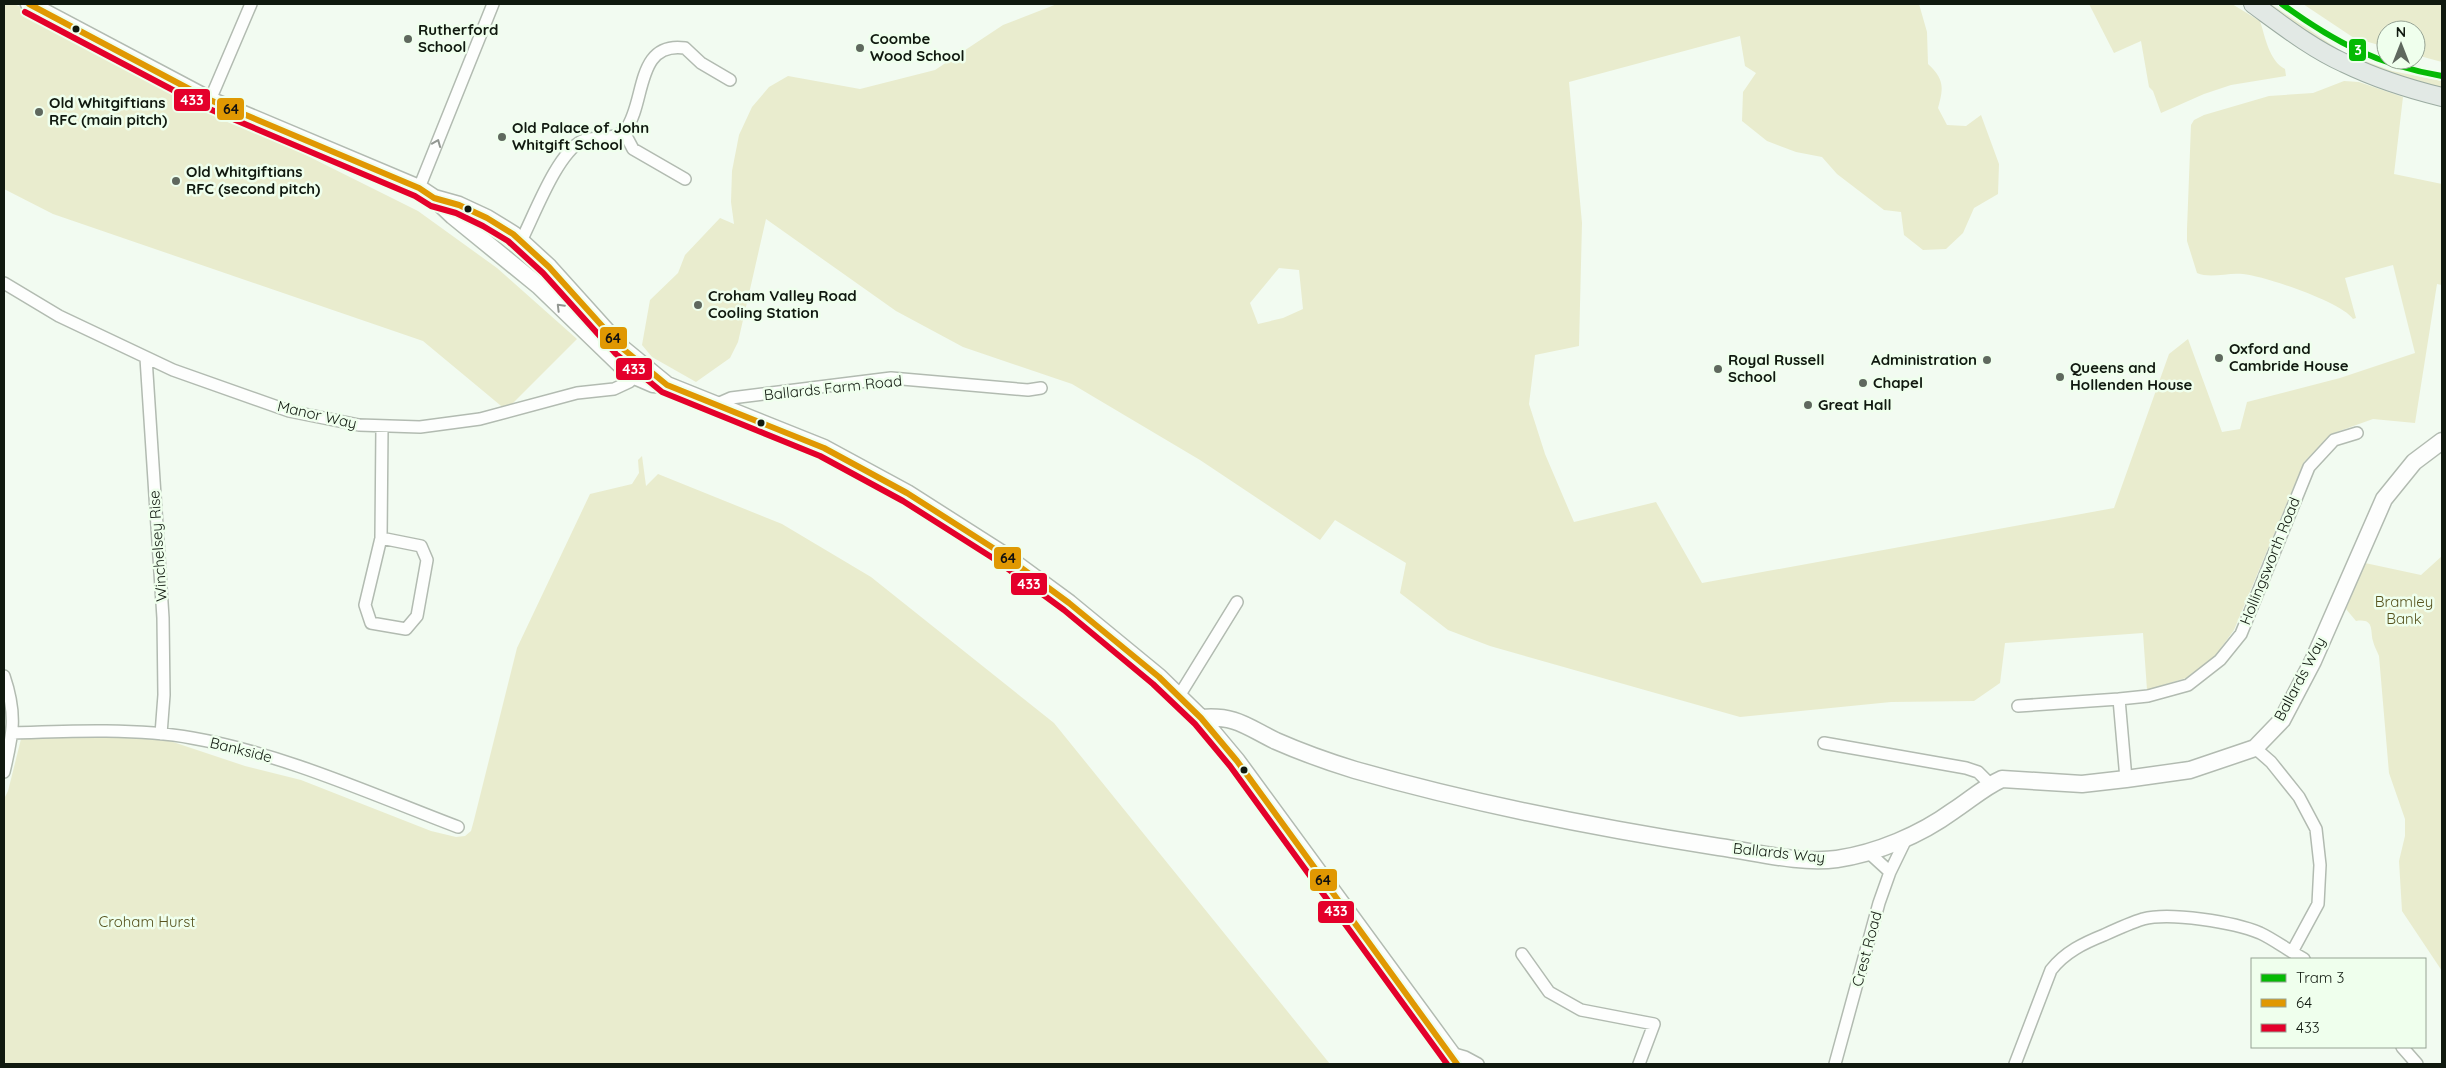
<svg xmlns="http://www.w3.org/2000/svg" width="2446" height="1068" font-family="Quicksand,sans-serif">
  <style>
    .green { fill: #e9ecce; fill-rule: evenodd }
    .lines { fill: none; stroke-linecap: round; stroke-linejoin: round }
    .street-casing { stroke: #b2bbb1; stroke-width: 14 }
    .secondary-casing { stroke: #b2bbb1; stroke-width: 19 }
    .primary-casing { stroke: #9caca2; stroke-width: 20 }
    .street { stroke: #fdfefd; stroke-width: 11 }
    .secondary { stroke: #fdfefd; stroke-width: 16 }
    .primary { stroke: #e2e9e5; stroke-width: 18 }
    .bus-1-casing { stroke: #efffed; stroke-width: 10 }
    .bus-2-casing { stroke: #efffed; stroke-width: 10 }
    .bus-1 { stroke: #e09802; stroke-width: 6 }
    .bus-2 { stroke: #e4002b; stroke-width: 6 }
    .tram-1-casing { stroke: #efffed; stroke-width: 10 }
    .tram-1 { stroke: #05ba04; stroke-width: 6 }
    .oneway { stroke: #929792 }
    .bus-dot { fill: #10190f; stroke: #efffed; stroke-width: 2 }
    .poi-dot { fill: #5f685e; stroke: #efffed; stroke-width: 2 }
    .labels { text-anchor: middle; stroke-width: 5; stroke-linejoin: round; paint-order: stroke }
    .poi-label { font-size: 15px; font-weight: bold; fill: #10190f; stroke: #efffed; text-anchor: start }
    .street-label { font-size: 15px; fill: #10190f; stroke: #efffed }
    .park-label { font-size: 15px; fill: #57531e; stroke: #efffed }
    .line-badge { stroke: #efffed; stroke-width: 2 }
    .badge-label { font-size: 14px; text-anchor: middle; font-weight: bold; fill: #fff }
    .pale-badge-label { font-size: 14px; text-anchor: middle; font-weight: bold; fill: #111 }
  </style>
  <rect width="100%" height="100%" fill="#f2fbf1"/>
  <!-- green -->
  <path class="green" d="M4,4H14L32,12L121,63L418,211L497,268L577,339L506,410L423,341L53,214L4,189Z
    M1057,4H1919L1927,32L1928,64C1944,79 1944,87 1938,108L1947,125L1966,126L1981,115L1999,164L1998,194L1974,208L1963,233L1946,249L1923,250L1904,235L1901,212L1884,210L1837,174L1822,157L1796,152L1767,141L1742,121L1743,92L1756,73L1745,66L1740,36L1569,82L1582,223L1579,346L1535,355L1529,404L1545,454L1574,522L1656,502L1702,583L2114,508L2169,354L2188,339L2222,432L2240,429L2247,402L2340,378L2415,353L2393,265L2345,278L2356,318L2353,319C2342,302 2264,276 2243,274C2228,272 2211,279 2197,273L2187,241V229L2191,125L2194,120L2204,115L2269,96L2313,93L2344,81L2359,82L2403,97L2394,174L2442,184V285L2437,284L2415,423L2373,419L2331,434L2304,462L2234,630L2215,656L2186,678L2147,690L2143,633L2005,643L2000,683L1974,701L1891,702L1740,717L1490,646L1448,630L1400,593L1406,563L1335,520L1320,540L1200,460L1072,384L963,347L896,311L766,219L738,342L730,358L696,382L652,357L642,345L650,300L678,273L685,255L720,218L734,224L731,202L732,171L739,135L752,107L769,87L788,76L860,89L935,70L1003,25ZM1279,268L1299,270L1303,309L1283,318L1258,324L1250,303Z
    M2089,4H2232L2260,21C2265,36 2269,61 2285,69L2286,76L2231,85L2204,94L2161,113L2153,91L2149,87L2141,41L2114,53Z
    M2268,4H2271L2344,53L2343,56L2296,27Z
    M2303,4H2442V62L2416,55V30H2386V47L2354,38Z
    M2352,56L2392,71L2442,81V91L2351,61Z
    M642,456L646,486L658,474L782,524L871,577L1054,723L1330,1064H4V799L8,791L21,739L25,737L101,735L164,739L245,766L301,780L431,831L456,837L465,836L471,831L474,820L517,648L590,494L632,484L639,473L638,460Z
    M2442,556V971L2402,911L2399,861L2405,836V819L2389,773L2379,656C2377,651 2374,646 2373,641C2370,631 2375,618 2356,621L2346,609L2365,563L2421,575Z"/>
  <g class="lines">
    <defs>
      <path id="street" d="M210,100L251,4
        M624,132L633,149L685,179
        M419,188L493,4
        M521,241C534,216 557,153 582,141C595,135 617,141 626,129C646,102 635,41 685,48L701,63L730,80
        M4,283L59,316L173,370L289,411L359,425L420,427L480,419L577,393L614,389L629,382L639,372
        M146,358L163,618L164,695L161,734
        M715,405L731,398L891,378L1028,390L1041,388
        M381,538L365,605L371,623L406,629L417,616L427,560L421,546L381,538L382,427
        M4,676C17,714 13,734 4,772
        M1179,696L1237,602
        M2018,706L2119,699
        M13,733C68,731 138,728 192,738C284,754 371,794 458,827
        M1824,743L1966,768L1978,772L1990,784
        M2255,748L2271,762L2299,797L2316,829L2320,865L2318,904L2292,952L2304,959
        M2126,779L2119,699L2148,696L2188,685L2220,660L2241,634L2309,467L2334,440L2357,433
        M1867,851L1890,872
        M1522,954L1549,992L1581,1010L1654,1024L1639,1064
        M2402,1047L2417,1064
        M1451,1053L1465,1057L1478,1064
        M1835,1064L1879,903L1890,872L1907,837
        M2015,1064L2051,970C2065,952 2084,943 2104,935C2117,929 2130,923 2143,919C2170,912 2234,922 2260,933C2271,938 2282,946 2292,952"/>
      <path id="secondary" d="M29,4L210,100L419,188L434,198L459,205L487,218L513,234L549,267L622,348L667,385
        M434,198L453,216L539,286L630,374L653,384L667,385L824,448L907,493L1001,553L1069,603L1159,677L1201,718L1237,761L1451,1053L1457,1064
        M1201,718C1236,715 1247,727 1276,741C1301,752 1329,762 1355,770C1474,804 1597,828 1719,847C1756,852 1799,864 1837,859C1877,853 1920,835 1953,811C1970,800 1984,787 2002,779L2082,784L2126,779L2190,770L2255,748L2282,720L2313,661L2384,499L2414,462L2442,441"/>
      <path id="primary" d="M2253,4C2282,25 2311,48 2344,63C2375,78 2409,89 2442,97"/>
    </defs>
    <!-- street casing -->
    <use href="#street" class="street-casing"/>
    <!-- secondary casing -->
    <use href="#secondary" class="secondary-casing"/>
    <!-- primary casing -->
    <use href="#primary" class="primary-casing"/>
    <!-- street -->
    <use href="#street" class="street"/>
    <!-- secondary -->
    <use href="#secondary" class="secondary"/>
    <!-- primary -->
    <use href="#primary" class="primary"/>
    <defs>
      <path id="bus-1" d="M29,4L210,100L419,188L434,198L459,205L487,218L513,234L549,267L622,348L667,385L824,448L907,493L1001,553L1069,603L1159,677L1201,718L1237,761L1457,1064"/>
      <path id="bus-2" d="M25,12L207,108L415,196L431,206L456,213L483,226L508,241L543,273L616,354L662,392L820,456L903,501L996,560L1064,610L1153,684L1195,724L1230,766L1447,1064"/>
    </defs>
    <!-- bus-1 casing -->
    <use href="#bus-1" class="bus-1-casing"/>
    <!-- bus-2 casing -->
    <use href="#bus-2" class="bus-2-casing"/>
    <!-- bus-1 -->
    <use href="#bus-1" class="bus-1"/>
    <!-- bus-2 -->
    <use href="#bus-2" class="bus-2"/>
    <defs>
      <path id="tram-1" d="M2282,4C2334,42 2378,65 2442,76"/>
    </defs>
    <!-- tram-1 casing -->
    <use href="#tram-1" class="tram-1-casing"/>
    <!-- tram-1 -->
    <use href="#tram-1" class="tram-1"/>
  </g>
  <!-- one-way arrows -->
  <defs><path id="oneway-chevron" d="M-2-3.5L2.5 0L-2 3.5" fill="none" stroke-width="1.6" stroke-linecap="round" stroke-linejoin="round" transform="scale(1.25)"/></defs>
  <g class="oneway">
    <use href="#oneway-chevron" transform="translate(437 143) rotate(-68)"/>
    <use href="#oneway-chevron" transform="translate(560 307) rotate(-135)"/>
  </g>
  <!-- markers -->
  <g class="bus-dot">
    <circle cx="76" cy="29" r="4.5"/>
    <circle cx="468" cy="209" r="4.5"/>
    <circle cx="761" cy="423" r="4.5"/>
    <circle cx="1244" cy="770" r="4.5"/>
  </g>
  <g class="poi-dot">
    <circle cx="408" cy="39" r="5"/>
    <circle cx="860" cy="48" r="5"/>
    <circle cx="39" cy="112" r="5"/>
    <circle cx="502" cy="137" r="5"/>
    <circle cx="176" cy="181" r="5"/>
    <circle cx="698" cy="305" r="5"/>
    <circle cx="2219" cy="358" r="5"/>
    <circle cx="1987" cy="360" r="5"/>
    <circle cx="1718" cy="369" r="5"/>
    <circle cx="2060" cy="377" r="5"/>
    <circle cx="1863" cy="383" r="5"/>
    <circle cx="1808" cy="405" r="5"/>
  </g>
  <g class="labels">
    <!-- poi labels -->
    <g class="poi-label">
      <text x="418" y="35">Rutherford<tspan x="418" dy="17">School</tspan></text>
      <text x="870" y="44">Coombe<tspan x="870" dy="17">Wood School</tspan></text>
      <text x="49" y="108">Old Whitgiftians<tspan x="49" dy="17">RFC (main pitch)</tspan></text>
      <text x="512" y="133">Old Palace of John<tspan x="512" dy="17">Whitgift School</tspan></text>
      <text x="186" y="177">Old Whitgiftians<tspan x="186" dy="17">RFC (second pitch)</tspan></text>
      <text x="708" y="301">Croham Valley Road<tspan x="708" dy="17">Cooling Station</tspan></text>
      <text x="2229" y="354">Oxford and<tspan x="2229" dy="17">Cambride House</tspan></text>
      <text x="1728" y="365">Royal Russell<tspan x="1728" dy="17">School</tspan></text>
      <text x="1977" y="365" text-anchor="end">Administration</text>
      <text x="2070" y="373">Queens and<tspan x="2070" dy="17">Hollenden House</tspan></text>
      <text x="1873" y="388">Chapel</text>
      <text x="1818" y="410">Great Hall</text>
    </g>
    <!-- street labels -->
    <g class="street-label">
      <text transform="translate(833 388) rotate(-6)" y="5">Ballards Farm Road</text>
      <text transform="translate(317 415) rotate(13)" y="5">Manor Way</text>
      <text transform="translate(158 546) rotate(-94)" y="5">Winchelsey Rise</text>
      <text transform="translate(2270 561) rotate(-68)" y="5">Hollingsworth Road</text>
      <text transform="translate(2300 679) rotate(-62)" y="5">Ballards Way</text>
      <text transform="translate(241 750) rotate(14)" y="5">Bankside</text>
      <text transform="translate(1779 853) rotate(6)" y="5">Ballards Way</text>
      <text transform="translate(1867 949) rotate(-75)" y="5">Crest Road</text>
    </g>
    <!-- park labels -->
    <g class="park-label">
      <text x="2404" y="607">Bramley<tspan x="2404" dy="17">Bank</tspan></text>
      <text x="147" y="927">Croham Hurst</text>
    </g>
  </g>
  <g class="line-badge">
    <rect x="2348" y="38" width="19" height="24" rx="5" fill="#05ba04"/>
    <rect x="173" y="88" width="38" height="24" rx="5" fill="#e4002b"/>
    <rect x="216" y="97" width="29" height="24" rx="5" fill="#e09802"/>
    <rect x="599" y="326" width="29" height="24" rx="5" fill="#e09802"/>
    <rect x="615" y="357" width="38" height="24" rx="5" fill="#e4002b"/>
    <rect x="993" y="546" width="29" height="24" rx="5" fill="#e09802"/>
    <rect x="1010" y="572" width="38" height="24" rx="5" fill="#e4002b"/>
    <rect x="1309" y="868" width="29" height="24" rx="5" fill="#e09802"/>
    <rect x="1317" y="900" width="38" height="24" rx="5" fill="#e4002b"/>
  </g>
  <g class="badge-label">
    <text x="2358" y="55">3</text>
    <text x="192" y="105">433</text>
    <text x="634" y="374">433</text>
    <text x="1029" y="589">433</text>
    <text x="1336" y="916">433</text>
  </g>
  <g class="pale-badge-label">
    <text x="231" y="114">64</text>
    <text x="613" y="343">64</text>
    <text x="1008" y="563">64</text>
    <text x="1323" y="885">64</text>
  </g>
  <!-- border -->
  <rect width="2446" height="1068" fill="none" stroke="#10190f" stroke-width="10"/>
  <!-- legend -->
  <rect x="2251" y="958" width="175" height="90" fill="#efffed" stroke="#96a394"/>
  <rect x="2261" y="974" width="25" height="8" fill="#05ba04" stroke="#96a394"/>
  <text x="2296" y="983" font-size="15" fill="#10190f">Tram 3</text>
  <rect x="2261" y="999" width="25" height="8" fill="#e09802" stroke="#96a394"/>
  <text x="2296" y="1008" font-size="15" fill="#10190f">64</text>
  <rect x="2261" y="1024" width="25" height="8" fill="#e4002b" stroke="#96a394"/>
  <text x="2296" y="1033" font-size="15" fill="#10190f">433</text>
  <!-- north arrow -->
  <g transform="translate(2401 45)"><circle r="24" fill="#efffed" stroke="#96a394"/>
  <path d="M0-4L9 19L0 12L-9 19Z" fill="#5f685e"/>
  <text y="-8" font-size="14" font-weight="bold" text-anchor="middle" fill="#10190f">N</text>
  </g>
</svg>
